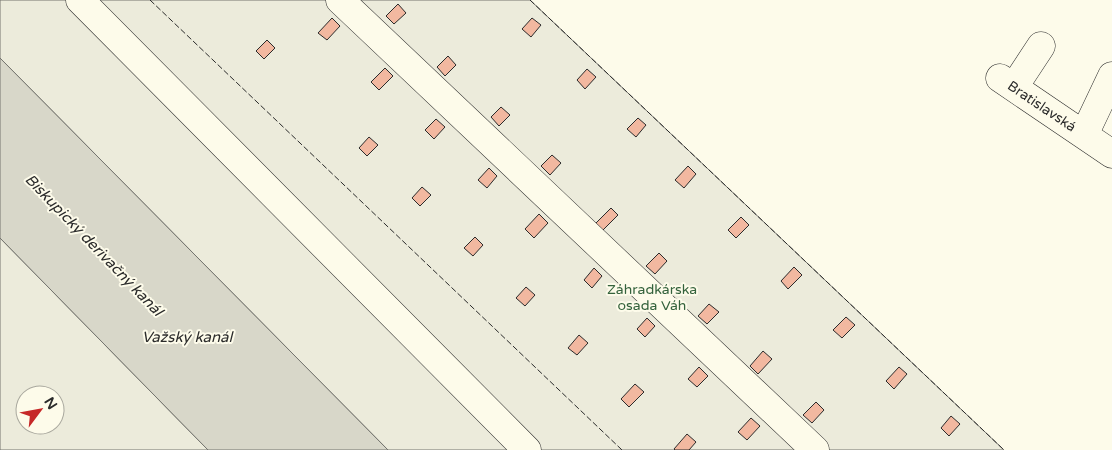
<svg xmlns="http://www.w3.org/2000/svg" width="1112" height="450" font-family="'Varela Round',sans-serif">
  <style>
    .green { fill: #ecebdb; stroke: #74746e; fill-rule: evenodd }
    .water { fill: #d8d7c9; stroke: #74746e }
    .building { fill: #f2b8a0; stroke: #2b2b2b }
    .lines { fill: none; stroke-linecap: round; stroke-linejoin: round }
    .minor-casing { stroke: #2b2b2b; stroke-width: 29 }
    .minor { stroke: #fdfbea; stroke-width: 28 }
    .fence { stroke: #2b2b2b; stroke-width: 1; stroke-dasharray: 6 2.5; stroke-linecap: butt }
    .labels { text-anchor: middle; stroke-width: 4; stroke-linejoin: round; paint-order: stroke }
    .street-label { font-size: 14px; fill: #2b2b2b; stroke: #fdfbea }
    .park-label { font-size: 14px; fill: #34623c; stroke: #fdfbea }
    .water-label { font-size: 15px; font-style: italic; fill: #2b2b2b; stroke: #fdfbea }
  </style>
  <rect width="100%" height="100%" fill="#fdfbea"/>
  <!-- green -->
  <path class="green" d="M0,0H530L1004,450H388L0,58Z
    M0,238L208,450H0ZM25,395H55V425H25Z"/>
  <!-- water -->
  <path class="water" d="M0,58L388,450H208L0,238Z"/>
  <!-- building -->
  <path class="building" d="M398,4L406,13L394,24L386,16Z
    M332,18L340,26L327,40L318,33Z
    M532,18L541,25L531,37L522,29Z
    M267,40L275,48L264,59L256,51Z
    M448,56L456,65L445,76L437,67Z
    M385,68L393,76L379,90L371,82Z
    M587,69L596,77L585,89L577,80Z
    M501,107L510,115L499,126L491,117Z
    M638,118L646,125L636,137L627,129Z
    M436,119L445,127L434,139L425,130Z
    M369,137L378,145L367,156L359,148Z
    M552,155L561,163L550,175L541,166Z
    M688,166L696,174L684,188L675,180Z
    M489,168L497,176L487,188L478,180Z
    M422,187L431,195L420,206L412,198Z
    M611,208L618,215L602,231L595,224Z
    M539,214L548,223L534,238L525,229Z
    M741,217L749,225L736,238L728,230Z
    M475,237L483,245L473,256L464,248Z
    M659,253L667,261L655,274L646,266Z
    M794,267L802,275L788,289L781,281Z
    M594,268L602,276L592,288L584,280Z
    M526,287L535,295L525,306L516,298Z
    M709,304L719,312L707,324L698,316Z
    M846,317L855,325L842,338L833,330Z
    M647,318L655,326L645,337L637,329Z
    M579,335L588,343L577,355L568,348Z
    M763,351L772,359L758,374L750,366Z
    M699,367L708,376L697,387L688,379Z
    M899,367L907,374L894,389L886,381Z
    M635,384L644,392L629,407L621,399Z
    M816,402L824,410L812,423L803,415Z
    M951,416L960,424L949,436L941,428Z
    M751,418L760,426L747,440L738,432Z
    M687,434L696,442L689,450H675L674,449Z"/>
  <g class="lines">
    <defs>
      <path id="minor" d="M80,0L527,450
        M340,0L815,450
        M1112,76L1084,135L1112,154
        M1000,78L1084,135
        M1014,87L1041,46"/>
    </defs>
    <!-- minor casing -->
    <use href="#minor" class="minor-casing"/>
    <!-- minor -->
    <use href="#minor" class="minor"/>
    <!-- fence -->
    <path class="fence" d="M150,0L622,450
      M530,0L1004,450"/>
  </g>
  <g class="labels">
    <!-- street labels -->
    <g class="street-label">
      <text transform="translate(1042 106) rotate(34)" y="5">Bratislavská</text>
    </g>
    <!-- park labels -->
    <g class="park-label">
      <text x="652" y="294">Záhradkárska<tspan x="652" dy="16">osada Váh</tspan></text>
    </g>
    <!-- water labels -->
    <g class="water-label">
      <text transform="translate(94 245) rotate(46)" y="5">Biskupický derivačný kanál</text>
      <text x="187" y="342">Važský kanál</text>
    </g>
  </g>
  <!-- north arrow -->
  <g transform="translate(40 410) rotate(58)"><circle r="24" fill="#fdfbea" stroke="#a9a89e"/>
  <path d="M0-4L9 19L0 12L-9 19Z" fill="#c62828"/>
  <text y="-8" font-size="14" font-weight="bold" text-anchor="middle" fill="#2b2b2b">N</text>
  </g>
</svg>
